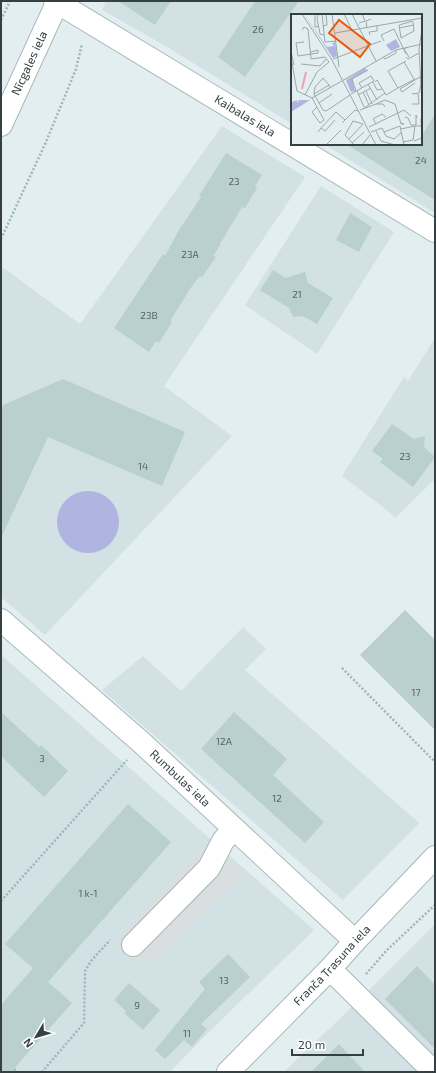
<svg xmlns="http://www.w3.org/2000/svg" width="436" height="1073" font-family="'Exo 2',sans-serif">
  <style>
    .residential { fill: #d2e1e3 }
    .green { fill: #afb4e1 }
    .parking { fill: #d9dede }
    .building { fill: #bacfd0 }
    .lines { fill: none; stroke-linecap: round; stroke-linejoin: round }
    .minor-casing { stroke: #a7b8ba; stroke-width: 24 }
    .path { stroke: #99b8bb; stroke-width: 2.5; stroke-dasharray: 2 2; stroke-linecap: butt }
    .minor { stroke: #fff; stroke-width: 22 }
    .labels { text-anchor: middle; stroke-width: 3.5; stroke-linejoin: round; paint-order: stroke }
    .number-label { font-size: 10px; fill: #566465 }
    .street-label { font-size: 12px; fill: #344041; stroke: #fff }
    .inset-river { fill: none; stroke: #e9a4ad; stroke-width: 2 }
    .inset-road { fill: none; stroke: #9da8aa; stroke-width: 1 }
    .view { fill: #e8590c; fill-opacity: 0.15; stroke: #e8590c; stroke-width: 2 }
    .inset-edge { fill: none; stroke: #344041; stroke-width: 2 }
  </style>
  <rect width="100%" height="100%" fill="#e3eef0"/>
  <!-- residential -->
  <path class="residential" d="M106,1H435V213L324,144H421V15H292V124L167,47L102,10Z
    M222,126L305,177L164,386L232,436L45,635L1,597V266L80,324Z
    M321,186L394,232L317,354L245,305Z
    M435,338V479L395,518L388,511L342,476L404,377L408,381Z
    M243,627L266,649L245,670L419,823L343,900L102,690L143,656L181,691Z
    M1,655L314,930L209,1032L170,1072H1Z
    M435,924V1072H284L352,1007Z"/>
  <!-- green -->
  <path class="green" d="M57 522a31 31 0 1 1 62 0a31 31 0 1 1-62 0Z"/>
  <!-- parking -->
  <path class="parking" d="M204,842L245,875L151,963L129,958L115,943Z"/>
  <!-- building -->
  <path class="building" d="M118,1H171L155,25Z
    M255,1H299L245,77L218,57Z
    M435,114V200L346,144H421V137Z
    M226,153L262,175L255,186L257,188L245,208L242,207L220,244H221L213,256L216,257L202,277L200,276L192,286L170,321L172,322L159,343L156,341L149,352L114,328L163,254L165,256L179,230L201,197L199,196Z
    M350,213L372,227L359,252L336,240Z
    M273,270L286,278L305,272L308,283L333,298L317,324L303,316L293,317L289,308L260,290Z
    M63,379L185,432L162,486L48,437L1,538V406Z
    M392,424L414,439L425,436L424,447L435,457L413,487L380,462L383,459L372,451Z
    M405,610L435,640V730L360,655Z
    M1,712L39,747L41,745L68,771L44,797L1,756Z
    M234,712L287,759L273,775L324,822L305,843L201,749Z
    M128,804L171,842L48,982L72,1003L11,1072H1V1005L33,968L5,944Z
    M228,954L250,977L201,1024L207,1029L192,1047L184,1040L165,1059L155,1050L205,989L199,982Z
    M417,966L435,985V1049L385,999Z
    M129,983L160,1010L143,1030L124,1013L126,1011L114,1000Z
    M339,1044L365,1072H311Z"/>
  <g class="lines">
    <defs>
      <g id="minor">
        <path id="s1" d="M55,1L435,231"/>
        <path id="s2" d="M1,125L58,1"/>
        <path id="s3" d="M1,620L142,743L355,941"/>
        <path d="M133,945L209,868L223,841L233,829"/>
        <path d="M330,969L434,1072"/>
        <path id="s4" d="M228,1072L330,969L355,941L435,857"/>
      </g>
    </defs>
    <!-- minor casing -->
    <use href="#minor" class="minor-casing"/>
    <!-- path -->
    <path class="path" d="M1,20L10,1
      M1,239L46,142L76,69L82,44
      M342,668L435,762
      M1,901L127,760
      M366,974L387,950L435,905
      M14,1069L17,1072
      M42,1072L84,1023L85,971L91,961L110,940"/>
    <!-- minor -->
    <use href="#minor" class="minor"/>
  </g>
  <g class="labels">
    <!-- number labels -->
    <g class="number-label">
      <text x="258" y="33">26</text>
      <text x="421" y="164">24</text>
      <text x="234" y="185">23</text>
      <text x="190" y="258">23A</text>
      <text x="297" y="298">21</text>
      <text x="149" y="319">23B</text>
      <text x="405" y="460">23</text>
      <text x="143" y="470">14</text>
      <text x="416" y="696">17</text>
      <text x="224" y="745">12A</text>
      <text x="42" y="762">3</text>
      <text x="277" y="802">12</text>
      <text x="88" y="897">1 k-1</text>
      <text x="224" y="984">13</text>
      <text x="137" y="1009">9</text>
      <text x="187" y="1037">11</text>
    </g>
    <!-- street labels -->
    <g class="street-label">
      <text dy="4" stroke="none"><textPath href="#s2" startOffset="68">Nīcgales iela</textPath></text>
      <text dy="4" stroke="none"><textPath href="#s1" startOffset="222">Kaibalas iela</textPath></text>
      <text dy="4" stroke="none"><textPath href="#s3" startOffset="239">Rumbulas iela</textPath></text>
      <text dy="4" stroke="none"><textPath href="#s4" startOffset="149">Franča Trasuna iela</textPath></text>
    </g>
  </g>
  <!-- overview -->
  <g transform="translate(291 14)">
    <rect width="131" height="131" fill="#e3eef0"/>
    <path d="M13,0L36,33L43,32L41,29L44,28L46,42L42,44ZM105,25L109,33L100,37L95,31ZM74,54L76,56L61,65L64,77L60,78L55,66ZM0,85L1,88L6,86V89L8,86H19L0,98Z" fill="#afb4e1"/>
    <path class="inset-river" d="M11,75L15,58"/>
    <path class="inset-road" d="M11,0L41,46L85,131M24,0V13L28,12M28,0L26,4L29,20L33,21M31,0L34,28L45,27M41,0L48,53M53,0L61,16M61,0L85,47M122,7L108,11L110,24L123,17L122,8M68,9L74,7L71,0M32,12L36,11L35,0M76,14L75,7L80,5M108,14L123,11M131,15L128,35L131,91M11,16L13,13L17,15L20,45L34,43L38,48M44,19L131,4M79,21L78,18L86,17V12M93,27L90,21L103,15L115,40M13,28L5,29L7,42L27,39V36L20,38M117,33L113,35L118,43M0,37L3,51M0,43L6,77L21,84L105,36L131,30M92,43L94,45L105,39V36M115,43L117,45L128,39M42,45L90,27M115,47L97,57L107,74L124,65M113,48L123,65M10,50L29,52L35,45M82,68L86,76L91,75M84,68L86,66L95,81L107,74M77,70L86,86M39,74L38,71L23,80L32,96L35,97L59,81M109,75L129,63M109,75L111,78L124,69M65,77L61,65L77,56M66,77L73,93M75,77L81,90M72,78L78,91M23,80L24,73L32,64L38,71M60,80L83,67L80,62L68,69L71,74M121,80L128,79L130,70M14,81L26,58L38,48M67,81L80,74M21,84L33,106L29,109L21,98L26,93M28,89L41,80M85,90L94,86L104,90L110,110H113L110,109M121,90H128L127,80M72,95L94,79M69,96L85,90H92L94,93M114,103L117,104L120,111H125V101L126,104M51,109L64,96L67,97M85,110L82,105L91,100L95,103M78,113L113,96L120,102M30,114L45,98L54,106M110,115L124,112M85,117L90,127L104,131M27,118L30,114L34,117L44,106M80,118L91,114L95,122L103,125L111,118M93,118L109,112L113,131M58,125L72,110L62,107L54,121L63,131M123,127L131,124L130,105M112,128L122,126L124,112H131M61,129L73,118M35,131L50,116M71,131L79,121"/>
    <path class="view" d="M48,6L79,30L69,43L38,19Z"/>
    <rect width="131" height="131" class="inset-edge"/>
  </g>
  <!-- border -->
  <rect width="436" height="1073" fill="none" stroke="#344041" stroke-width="4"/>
  <!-- north arrow -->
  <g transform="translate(36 1037) rotate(232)" stroke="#ffffff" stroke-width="3" paint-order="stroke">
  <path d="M0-3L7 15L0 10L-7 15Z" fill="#344041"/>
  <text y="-6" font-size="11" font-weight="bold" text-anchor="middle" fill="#344041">N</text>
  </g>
  <!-- scale -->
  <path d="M292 1049v6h71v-6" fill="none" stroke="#344041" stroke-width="2"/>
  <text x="298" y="1049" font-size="12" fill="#344041" stroke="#ffffff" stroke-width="3" paint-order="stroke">20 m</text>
</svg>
